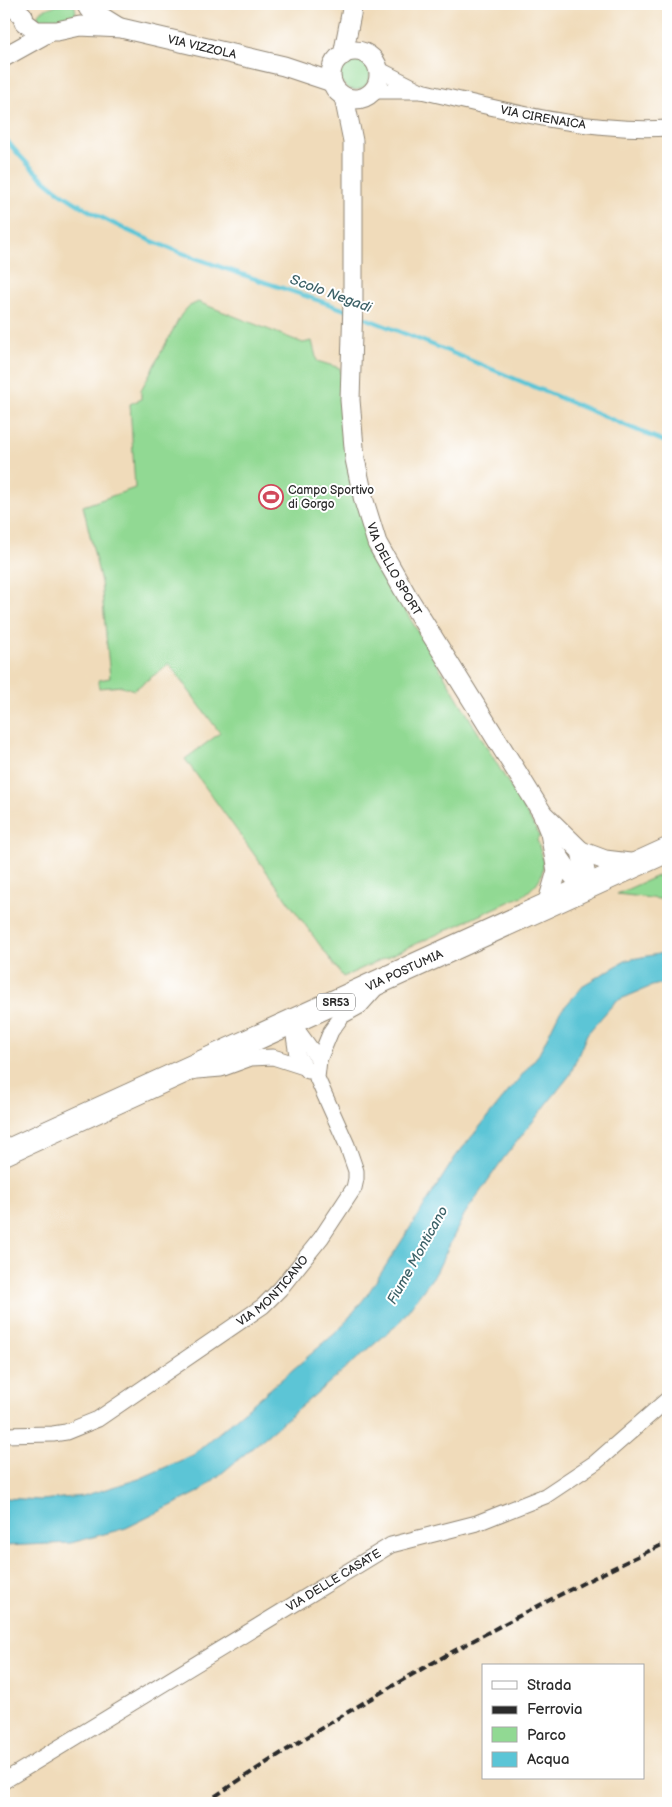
<svg xmlns="http://www.w3.org/2000/svg" width="672" height="1807" font-family="'Balsamiq Sans',sans-serif">
  <style>
    .green { fill: #91d993; stroke: #5e825f }
    .water { fill: #5bc5d6; stroke: #437880 }
    .lines { fill: none; stroke-linecap: round; stroke-linejoin: round }
    .stream { stroke: #5bc5d6; stroke-width: 4.5 }
    .minor-casing { stroke: #8e8372; stroke-width: 17 }
    .tertiary-casing { stroke: #8e8372; stroke-width: 21 }
    .primary-casing { stroke: #8e8372; stroke-width: 26 }
    .minor { stroke: #fff; stroke-width: 15 }
    .tertiary { stroke: #fff; stroke-width: 19 }
    .primary { stroke: #fff; stroke-width: 24 }
    .rail { stroke: #2b2b2b; stroke-width: 4; stroke-dasharray: 8 4; stroke-linecap: butt }
    .labels { text-anchor: middle; stroke-width: 4; stroke-linejoin: round; paint-order: stroke }
    .shield { fill: #fff; stroke: #6b6b6b; stroke-width: 1 }
    .shield-label { font-size: 11px; font-weight: bold; fill: #2b2b2b }
    .street-label { font-size: 12px; fill: #2b2b2b; stroke: #fff }
    .poi-label { font-size: 12px; fill: #2b2b2b; stroke: #fff; text-anchor: start }
    .water-label { font-size: 14px; font-style: italic; fill: #3c6167; stroke: #fff }
  </style>
  <rect width="100%" height="100%" fill="#fff"/>
  <filter id="ink" filterUnits="userSpaceOnUse"><feTurbulence type="fractalNoise" baseFrequency=".02" numOctaves="2"/><feDisplacementMap in="SourceGraphic" scale="10" xChannelSelector="R" yChannelSelector="G"/><feConvolveMatrix kernelMatrix="1 2 1 2 8 2 1 2 1" color-interpolation-filters="sRGB"/></filter>
  <filter id="wash" filterUnits="userSpaceOnUse"><feTurbulence type="fractalNoise" baseFrequency=".0096" numOctaves="4" result="noise"/><feDisplacementMap in="SourceGraphic" scale="20" xChannelSelector="R" yChannelSelector="G"/><feGaussianBlur stdDeviation="1.12" result="paint"/><feColorMatrix in="noise" values="0 0 0 0 0 0 0 0 0 0 0 0 0 0 0 0 0 1.4 0 .05"/><feComposite in="paint" operator="in"/></filter>
  <g filter="url(#wash)">
    <rect width="100%" height="100%" fill="#f0dbba"/>
    <!-- green -->
    <path class="green" d="M69,4L75,6L76,13L73,16L56,21H42L38,17V14C48,6 57,5 69,4Z
      M340 75a15 15 0 1 1 30 0a15 15 0 1 1-30 0Z
      M198,302L303,343L312,341L317,361L340,368L393,590L540,836L537,840C546,866 547,877 524,895L343,977L185,759L220,733L169,664L134,690L122,686L99,688V680L110,678L101,582L83,506L135,488L130,404L141,399V390L181,315L188,307Z
      M668,871V900L617,894Z"/>
    <!-- water -->
    <path class="water" d="M668,952V982L652,986L616,1001L587,1034L570,1075L503,1159L464,1215L436,1273L398,1324L257,1444L199,1492L126,1528L71,1543L4,1546V1498L41,1500L83,1496L139,1479L193,1455L339,1330L367,1295L456,1156L539,1054L559,1013L585,984L627,960Z"/>
    <g class="lines">
      <!-- stream -->
      <path class="stream" d="M4,137C23,161 47,185 73,201C152,251 260,278 348,311
        M357,315C462,355 564,400 668,443"/>
    </g>
  </g>
  <g filter="url(#ink)">
    <g class="lines">
      <defs>
        <g id="minor">
          <path d="M374,91H421L378,69"/>
          <path id="s1" d="M421,91C501,109 585,133 668,128"/>
          <path d="M292,1023L297,1055L308,1071"/>
          <path d="M319,1060L331,1031L342,1016L360,1006L377,987"/>
          <path d="M197,1071L221,1069L251,1058L273,1057L304,1067"/>
          <path id="s2" d="M4,1435L53,1434L66,1432L98,1419L263,1306L280,1289L321,1238L354,1188L356,1179V1171L347,1145L317,1078L319,1060L292,1023"/>
          <path id="s3" d="M4,1781L391,1545L477,1523L545,1496L596,1462L668,1399"/>
        </g>
        <g id="tertiary">
          <path d="M10,4L23,16"/>
          <path d="M86,4L89,9L118,27"/>
          <path id="s4" d="M23,16L24,22L36,31H57L80,26L121,28L284,66L332,82"/>
          <circle cx="355" cy="75" r="24"/>
          <path d="M343,55L353,4"/>
          <path d="M4,57L49,32"/>
          <path id="s5" d="M344,97L353,141V302L350,400L355,459L364,501L377,543L406,594L543,814L581,851L588,886"/>
          <path d="M543,816L550,833L557,871L547,905"/>
          <path d="M555,851L568,870L584,888"/>
          <path d="M581,851L605,860L638,864"/>
        </g>
        <g id="primary">
          <path id="s6" d="M4,1153L668,850"/>
        </g>
      </defs>
      <!-- minor casing -->
      <use href="#minor" class="minor-casing"/>
      <!-- tertiary casing -->
      <use href="#tertiary" class="tertiary-casing"/>
      <!-- primary casing -->
      <use href="#primary" class="primary-casing"/>
      <!-- minor -->
      <use href="#minor" class="minor"/>
      <!-- tertiary -->
      <use href="#tertiary" class="tertiary"/>
      <!-- primary -->
      <use href="#primary" class="primary"/>
      <!-- rail -->
      <path class="rail" d="M205,1803C352,1704 508,1617 668,1542"/>
    </g>
  </g>
  <!-- icons -->
  <defs>
    <symbol id="stadium-ring" viewBox="-11 -11 22 22"><circle r="9.5" fill="#fff" stroke="#d1495b" stroke-width="1.5"/><path d="M0-5a6.5 5 0 1 0 0 10a6.5 5 0 1 0 0-10ZM-3.5-1.8h7v3.6h-7Z" fill="#d1495b"/></symbol>
  </defs>
  <g fill-rule="evenodd">
    <use href="#stadium-ring" x="257" y="483" width="28" height="28"/>
  </g>
  <g class="labels">
    <!-- shield labels -->
    <rect class="shield" x="317" y="993.5" width="38" height="17" rx="4"/>
    <g class="shield-label">
      <text x="336" y="1006">SR53</text>
    </g>
    <!-- street labels -->
    <g class="street-label">
      <text dy="4" stroke="none"><textPath href="#s4" startOffset="190">VIA VIZZOLA</textPath></text>
      <text dy="4" stroke="none"><textPath href="#s1" startOffset="125">VIA CIRENAICA</textPath></text>
      <text dy="4" stroke="none"><textPath href="#s5" startOffset="481">VIA DELLO SPORT</textPath></text>
      <text dy="4" stroke="none"><textPath href="#s6" startOffset="440">VIA POSTUMIA</textPath></text>
      <text dy="4" stroke="none"><textPath href="#s2" startOffset="314">VIA MONTICANO</textPath></text>
      <text dy="4" stroke="none"><textPath href="#s3" startOffset="386">VIA DELLE CASATE</textPath></text>
    </g>
    <!-- poi labels -->
    <g class="poi-label">
      <text x="288" y="494">Campo Sportivo<tspan x="288" dy="14">di Gorgo</tspan></text>
    </g>
    <!-- water labels -->
    <g class="water-label">
      <text transform="translate(331 293) rotate(20)" y="5">Scolo Negadi</text>
      <text transform="translate(417 1255) rotate(-61)" y="5">Fiume Monticano</text>
    </g>
  </g>
  <!-- margin -->
  <rect width="672" height="1807" fill="none" stroke="#fff" stroke-width="20"/>
  <!-- legend -->
  <rect x="482" y="1664" width="162" height="115" fill="#ffffff" stroke="#aaaaaa"/>
  <rect x="492" y="1681" width="25" height="8" fill="#ffffff" stroke="#aaaaaa"/>
  <text x="527" y="1690" font-size="15" fill="#2b2b2b">Strada</text>
  <rect x="492" y="1706" width="25" height="8" fill="#2b2b2b" stroke="#aaaaaa"/>
  <text x="527" y="1714" font-size="15" fill="#2b2b2b">Ferrovia</text>
  <rect x="492" y="1727" width="25" height="15" fill="#91d993" stroke="#aaaaaa"/>
  <text x="527" y="1740" font-size="15" fill="#2b2b2b">Parco</text>
  <rect x="492" y="1752" width="25" height="15" fill="#5bc5d6" stroke="#aaaaaa"/>
  <text x="527" y="1764" font-size="15" fill="#2b2b2b">Acqua</text>
</svg>
